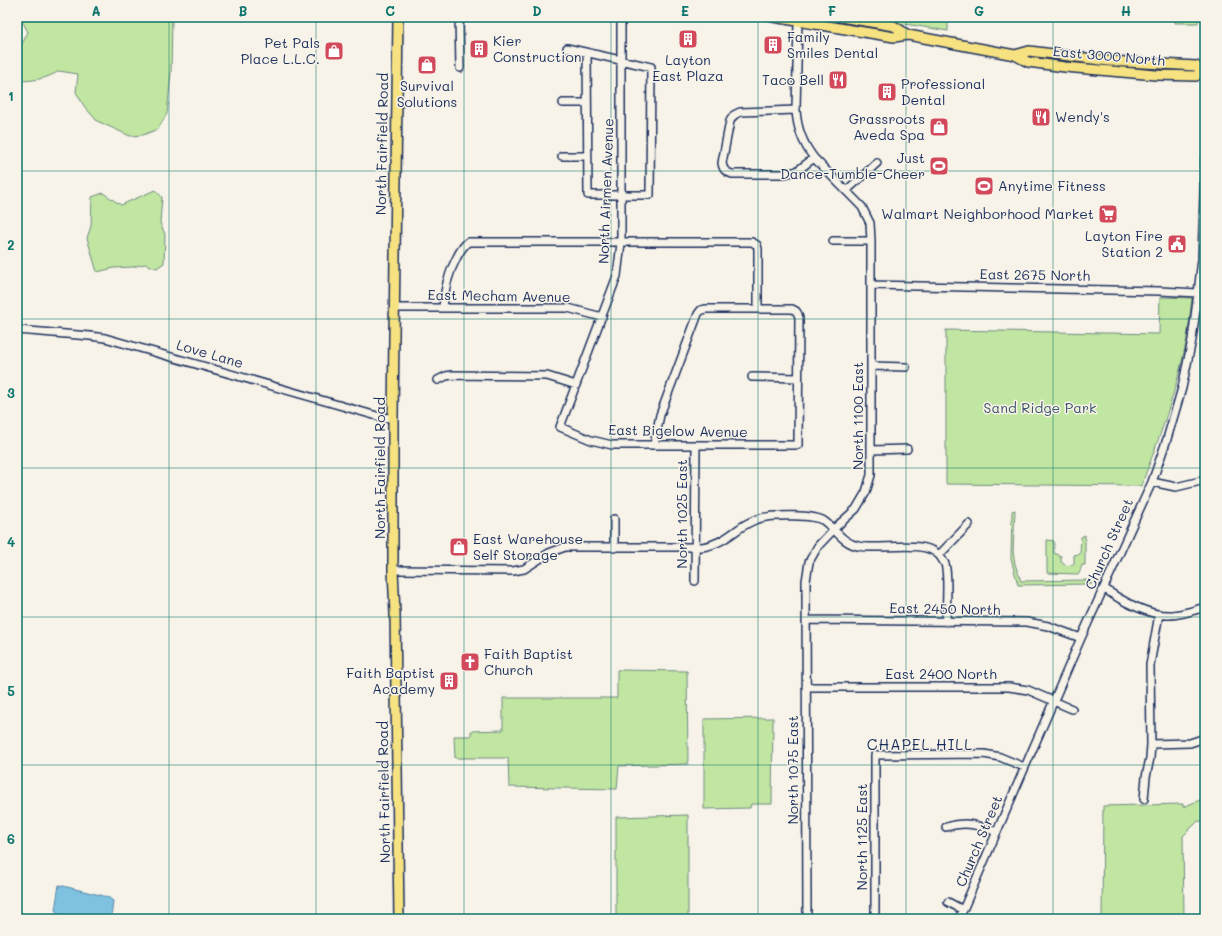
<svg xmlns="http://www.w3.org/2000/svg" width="1222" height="936" font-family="Mali,sans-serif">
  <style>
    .green { fill: #c1e6a1; stroke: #6e8a80 }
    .water { fill: #7ec2df; stroke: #5687ab }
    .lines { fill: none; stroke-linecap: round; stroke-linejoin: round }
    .minor-casing { stroke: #1b2f5e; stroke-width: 10 }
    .major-casing { stroke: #1b2f5e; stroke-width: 12 }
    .minor { stroke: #f7f3e8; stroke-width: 7 }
    .major { stroke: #f7e281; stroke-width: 9 }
    .grid { fill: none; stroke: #0f766e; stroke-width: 1; stroke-opacity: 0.55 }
    .labels { text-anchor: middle; stroke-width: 3; stroke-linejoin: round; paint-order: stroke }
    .poi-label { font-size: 14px; fill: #1b2f5e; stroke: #f7f3e8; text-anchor: start }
    .street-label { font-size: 14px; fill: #1b2f5e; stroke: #f7f3e8 }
    .park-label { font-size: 14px; fill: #3c546b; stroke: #f7f3e8 }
    .neighbourhood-label { font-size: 15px; letter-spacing: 1px; fill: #1b2f5e; stroke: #f7f3e8 }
    .neatline { fill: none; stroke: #0f766e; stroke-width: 1.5 }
    .grid-label { font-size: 13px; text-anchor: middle; font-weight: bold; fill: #0f766e }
  </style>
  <rect width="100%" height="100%" fill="#f7f3e8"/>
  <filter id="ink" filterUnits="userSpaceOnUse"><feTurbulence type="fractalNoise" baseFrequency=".025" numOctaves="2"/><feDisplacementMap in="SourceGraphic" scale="8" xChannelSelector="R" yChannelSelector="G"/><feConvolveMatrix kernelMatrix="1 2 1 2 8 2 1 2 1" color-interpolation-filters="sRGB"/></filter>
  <g filter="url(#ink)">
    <!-- green -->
    <path class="green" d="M20,17H172L171,73L167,114L158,129L143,135L130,136L97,121L84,106L76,92L78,74L59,71C47,79 32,81 17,81V44H22L28,32Z
      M862,17H948V31Z
      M1160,17H1199L1198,23H1175V19L1160,18Z
      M155,190L162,197L160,223L165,234L164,263L157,268L145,264L132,267L114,268L97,272L87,238L91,226L92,197L103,193L121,205Z
      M1160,297L1192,298C1190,313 1189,328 1186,343C1176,393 1159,439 1141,486L946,484V330L1159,334Z
      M1015,510L1013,551L1015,564L1021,581L1087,580L1092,584L1018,585L1011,559L1012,511Z
      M1085,535V565H1082L1079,574L1047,573V540L1054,541V553L1061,556V562L1067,566L1074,564V555L1080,554L1081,537Z
      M617,670L687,671L688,764L619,766L617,789L509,787L508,758H455L454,736H471V731L503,730V698H617Z
      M773,718L772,804H751L750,808L704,809V719Z
      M1205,798V822L1198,821L1183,836L1184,919H1102L1103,806L1183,804V807Z
      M688,815V919H616V817Z"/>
    <!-- water -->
    <path class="water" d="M59,885L108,897L113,901L111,919H68L60,916L55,910Z"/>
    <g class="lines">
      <defs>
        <path id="minor" d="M459,17L460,68
          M621,17V243L617,276L560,427L591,440L612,445H798L799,318C798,313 797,311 792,309H706L701,310L698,314L660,415L654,445
          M798,22L796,110C797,128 803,144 814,158L862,207L870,223L871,241V475L866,492L856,509L837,526L818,546L809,562L806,581L807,919
          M567,48L651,67L650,195H588L587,53
          M563,103H587
          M796,110L740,112L734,115L730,121L722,163C723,170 726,172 732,174H785L797,171L814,158
          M562,156H587
          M846,191L877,163
          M833,241H871
          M871,285L1160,291L1198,293
          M443,307C445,288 448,274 457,257C460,251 463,246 468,242H752L757,245L758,249V309
          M394,308H568L602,317
          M17,330L90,336L105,338L384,418L393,417
          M871,366L906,367
          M752,377L798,378
          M438,380L446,376L452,375L547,376L576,385
          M871,450L907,449
          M1152,482L1176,487L1205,480
          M614,519V548
          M939,555L969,524
          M393,570L513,571L524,569L549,553L565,547H702C729,543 737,524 761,518C773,515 814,514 824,521C836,530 843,543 858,546C879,551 925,538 940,556C941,558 944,562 945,564C949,576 946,607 946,622
          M695,581L696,446
          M1104,588C1119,600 1150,616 1169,615C1181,615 1193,611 1205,607
          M806,620L1027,622L1048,626L1081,638
          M806,687H1009L1028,690L1072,709
          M1151,744L1190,743L1205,738
          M1144,799L1146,777L1150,758L1151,744L1150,665L1159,614
          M946,827C966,821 978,825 997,832
          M948,902L963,910
          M875,919V755L984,754L1000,757L1024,767
          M959,919L1081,638L1152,482L1167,439L1182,388L1192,340L1198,293L1202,259L1205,159"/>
        <path id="major" d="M398,17L393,417V570L395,614L399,919
          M773,17L894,37L908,35
          M841,17L894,26L908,35L1015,55L1028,62L1065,67L1156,75L1196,76L1202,71L1196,66L1109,61L1029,51L1015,55"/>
      </defs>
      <!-- minor casing -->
      <use href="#minor" class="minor-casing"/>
      <!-- major casing -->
      <use href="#major" class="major-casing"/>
      <!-- minor -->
      <use href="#minor" class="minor"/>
      <!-- major -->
      <use href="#major" class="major"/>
    </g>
  </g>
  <!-- grid -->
  <path class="grid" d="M169,17V919M316,17V919M464,17V919M611,17V919M758,17V919M906,17V919M1053,17V919M17,171H1205M17,319H1205M17,468H1205M17,617H1205M17,765H1205"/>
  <!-- icons -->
  <defs>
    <symbol id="building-square" viewBox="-11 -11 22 22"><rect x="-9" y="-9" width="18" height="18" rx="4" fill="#d1495b" stroke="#f7f3e8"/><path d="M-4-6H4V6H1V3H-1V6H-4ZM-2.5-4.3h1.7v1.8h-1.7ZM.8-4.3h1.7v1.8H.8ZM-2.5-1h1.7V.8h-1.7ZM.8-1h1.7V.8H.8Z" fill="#fff"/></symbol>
    <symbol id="shop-square" viewBox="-11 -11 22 22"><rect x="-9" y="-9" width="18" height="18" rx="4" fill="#d1495b" stroke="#f7f3e8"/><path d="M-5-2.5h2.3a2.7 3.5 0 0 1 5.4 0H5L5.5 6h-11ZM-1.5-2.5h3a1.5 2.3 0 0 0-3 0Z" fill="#fff"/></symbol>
    <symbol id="restaurant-square" viewBox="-11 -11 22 22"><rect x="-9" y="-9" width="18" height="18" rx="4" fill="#d1495b" stroke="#f7f3e8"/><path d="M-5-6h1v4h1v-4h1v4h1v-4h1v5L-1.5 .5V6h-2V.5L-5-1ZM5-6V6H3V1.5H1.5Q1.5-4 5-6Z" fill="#fff"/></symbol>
    <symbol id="stadium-square" viewBox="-11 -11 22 22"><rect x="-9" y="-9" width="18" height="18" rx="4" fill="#d1495b" stroke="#f7f3e8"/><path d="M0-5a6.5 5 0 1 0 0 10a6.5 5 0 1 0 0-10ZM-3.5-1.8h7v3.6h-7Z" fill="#fff"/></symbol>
    <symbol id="supermarket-square" viewBox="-11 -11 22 22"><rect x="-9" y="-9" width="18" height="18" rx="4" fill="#d1495b" stroke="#f7f3e8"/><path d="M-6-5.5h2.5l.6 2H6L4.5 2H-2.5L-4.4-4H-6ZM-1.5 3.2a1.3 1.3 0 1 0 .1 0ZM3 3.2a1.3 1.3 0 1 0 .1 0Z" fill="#fff"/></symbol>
    <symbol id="civic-square" viewBox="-11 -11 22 22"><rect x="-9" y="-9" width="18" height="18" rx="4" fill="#d1495b" stroke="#f7f3e8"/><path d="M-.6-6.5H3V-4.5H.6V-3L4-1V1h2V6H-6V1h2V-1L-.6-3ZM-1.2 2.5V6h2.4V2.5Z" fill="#fff"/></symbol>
    <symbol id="church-square" viewBox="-11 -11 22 22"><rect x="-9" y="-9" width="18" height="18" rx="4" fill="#d1495b" stroke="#f7f3e8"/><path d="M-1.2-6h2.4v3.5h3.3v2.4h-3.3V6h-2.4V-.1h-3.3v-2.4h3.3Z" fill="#fff"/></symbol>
  </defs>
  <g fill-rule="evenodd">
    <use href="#building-square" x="677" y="28" width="22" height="22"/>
    <use href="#building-square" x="762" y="34" width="22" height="22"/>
    <use href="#building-square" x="468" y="38" width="22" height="22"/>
    <use href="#shop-square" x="323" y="40" width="22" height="22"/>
    <use href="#shop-square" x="416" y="54" width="22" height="22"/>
    <use href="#restaurant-square" x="827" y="69" width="22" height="22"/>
    <use href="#building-square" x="876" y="81" width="22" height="22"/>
    <use href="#restaurant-square" x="1030" y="106" width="22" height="22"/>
    <use href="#shop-square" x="928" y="116" width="22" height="22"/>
    <use href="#stadium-square" x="928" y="155" width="22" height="22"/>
    <use href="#stadium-square" x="973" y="175" width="22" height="22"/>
    <use href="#supermarket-square" x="1097" y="203" width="22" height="22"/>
    <use href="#civic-square" x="1166" y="233" width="22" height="22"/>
    <use href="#shop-square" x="448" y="536" width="22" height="22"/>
    <use href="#church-square" x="459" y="651" width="22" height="22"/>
    <use href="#building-square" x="438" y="670" width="22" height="22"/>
  </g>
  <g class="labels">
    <!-- poi labels -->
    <g class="poi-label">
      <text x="787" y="42">Family<tspan x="787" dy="16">Smiles Dental</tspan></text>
      <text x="493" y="46">Kier<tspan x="493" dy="16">Construction</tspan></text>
      <text x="320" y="48" text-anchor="end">Pet Pals<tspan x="320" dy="16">Place L.L.C.</tspan></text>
      <text x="688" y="65" text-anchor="middle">Layton<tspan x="688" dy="16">East Plaza</tspan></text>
      <text x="824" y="85" text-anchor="end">Taco Bell</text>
      <text x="901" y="89">Professional<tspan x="901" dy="16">Dental</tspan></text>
      <text x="427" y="91" text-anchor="middle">Survival<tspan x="427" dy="16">Solutions</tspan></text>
      <text x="1055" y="122">Wendy's</text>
      <text x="925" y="124" text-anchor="end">Grassroots<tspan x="925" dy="16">Aveda Spa</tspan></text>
      <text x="925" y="163" text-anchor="end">Just<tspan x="925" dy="16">Dance-Tumble-Cheer</tspan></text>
      <text x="998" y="191">Anytime Fitness</text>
      <text x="1094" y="219" text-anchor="end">Walmart Neighborhood Market</text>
      <text x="1163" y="241" text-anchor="end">Layton Fire<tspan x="1163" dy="16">Station 2</tspan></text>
      <text x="473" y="544">East Warehouse<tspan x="473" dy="16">Self Storage</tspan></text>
      <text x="484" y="659">Faith Baptist<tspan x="484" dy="16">Church</tspan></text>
      <text x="435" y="678" text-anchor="end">Faith Baptist<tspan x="435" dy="16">Academy</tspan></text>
    </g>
    <!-- street labels -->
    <g class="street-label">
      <text transform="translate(1109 56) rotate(5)" y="5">East 3000 North</text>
      <text transform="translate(382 144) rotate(-89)" y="5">North Fairfield Road</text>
      <text transform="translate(606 191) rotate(-88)" y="5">North Airmen Avenue</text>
      <text transform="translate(1035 275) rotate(1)" y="5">East 2675 North</text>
      <text transform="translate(499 296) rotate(1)" y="5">East Mecham Avenue</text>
      <text transform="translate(210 354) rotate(16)" y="5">Love Lane</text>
      <text transform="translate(858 416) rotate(-90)" y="5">North 1100 East</text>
      <text transform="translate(678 431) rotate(1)" y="5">East Bigelow Avenue</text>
      <text transform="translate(380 468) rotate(-90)" y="5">North Fairfield Road</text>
      <text transform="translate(682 514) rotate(-90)" y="5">North 1025 East</text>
      <text transform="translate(1109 544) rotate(-66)" y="5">Church Street</text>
      <text transform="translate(945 609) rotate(1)" y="5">East 2450 North</text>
      <text x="941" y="679">East 2400 North</text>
      <text transform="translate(793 770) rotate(-90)" y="5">North 1075 East</text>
      <text transform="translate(384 792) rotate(-91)" y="5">North Fairfield Road</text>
      <text transform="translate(862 837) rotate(-90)" y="5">North 1125 East</text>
      <text transform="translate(979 841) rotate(-67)" y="5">Church Street</text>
    </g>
    <!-- park labels -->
    <g class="park-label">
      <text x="1040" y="413">Sand Ridge Park</text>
    </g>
    <!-- neighbourhood labels -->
    <g class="neighbourhood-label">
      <text x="920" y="750">CHAPEL HILL</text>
    </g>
  </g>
  <!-- margin -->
  <rect width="1222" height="936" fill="none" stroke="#f7f3e8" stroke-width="44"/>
  <rect x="22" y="22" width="1178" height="892" class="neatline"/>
  <g class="grid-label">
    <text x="96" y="16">A</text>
    <text x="243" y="16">B</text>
    <text x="390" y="16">C</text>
    <text x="537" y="16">D</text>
    <text x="685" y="16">E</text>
    <text x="832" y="16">F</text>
    <text x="979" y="16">G</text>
    <text x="1126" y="16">H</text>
    <text x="11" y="101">1</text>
    <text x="11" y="250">2</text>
    <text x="11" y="398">3</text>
    <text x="11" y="547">4</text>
    <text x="11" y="696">5</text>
    <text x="11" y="844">6</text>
  </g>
</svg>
